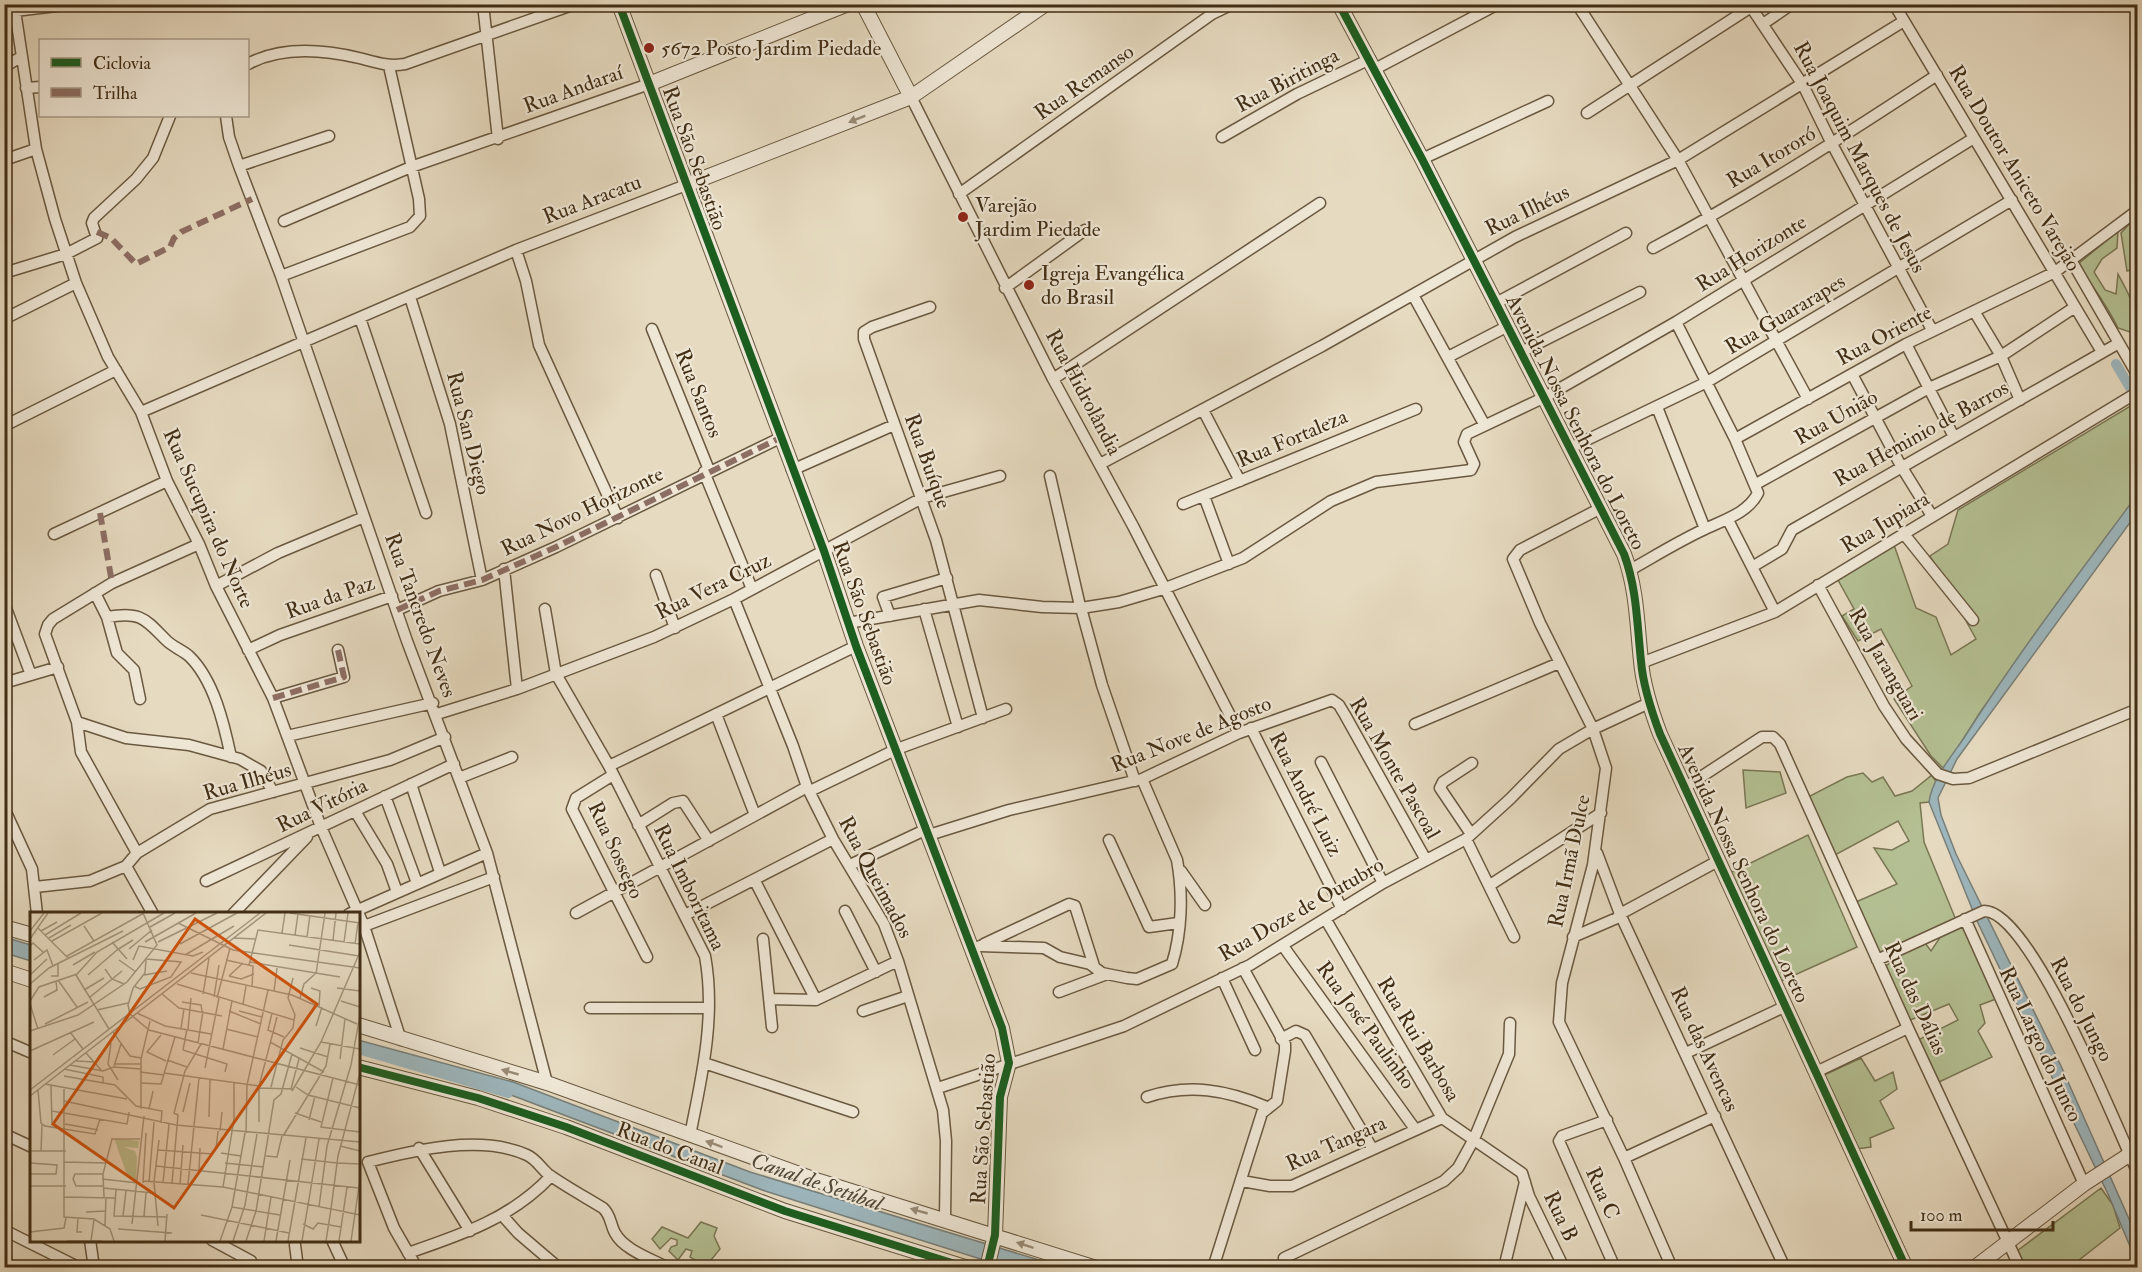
<svg xmlns="http://www.w3.org/2000/svg" width="2142" height="1272" font-family="'IM FELL Double Pica',serif">
  <style>
    .green { fill: #b4c093; stroke: #7a7754; stroke-width: 1.5 }
    .water { fill: #9db7be; stroke: #78807a; stroke-width: 1.5 }
    .lines { fill: none; stroke-linecap: round; stroke-linejoin: round }
    .canal { stroke: #9db7be; stroke-width: 10 }
    .minor-casing { stroke: #6a5940; stroke-width: 13 }
    .tertiary-casing { stroke: #6a5940; stroke-width: 16 }
    .minor { stroke: #efe7d6; stroke-width: 10 }
    .tertiary { stroke: #efe7d6; stroke-width: 14 }
    .quiet { stroke: #8d6e63; stroke-width: 6; stroke-dasharray: 12 6; stroke-linecap: butt }
    .cycleway-casing { stroke: #efe7d6; stroke-width: 11 }
    .cycleway { stroke: #1b5e20; stroke-width: 8 }
    .oneway { fill: #988a76 }
    .poi-dot { fill: #8f2418; stroke: #efe7d6; stroke-width: 2 }
    .labels { text-anchor: middle; stroke-width: 4.5; stroke-linejoin: round; paint-order: stroke }
    .poi-label { font-size: 21px; fill: #412e15; stroke: #efe7d6; text-anchor: start }
    .street-label { font-size: 21px; fill: #412e15; stroke: #efe7d6 }
    .water-label { font-size: 22px; font-style: italic; fill: #534937; stroke: #efe7d6 }
    .inset-road { fill: none; stroke: #a4957c; stroke-width: 1.5 }
    .view { fill: #cf530d; fill-opacity: 0.15; stroke: #cf530d; stroke-width: 3 }
    .inset-edge { fill: none; stroke: #412e15; stroke-width: 3 }
  </style>
  <rect width="100%" height="100%" fill="#e6dac0"/>
  <filter id="stains"><feTurbulence type="fractalNoise" baseFrequency=".00333" numOctaves="4"/><feColorMatrix values="0 0 0 0 .2 0 0 0 0 .09 0 0 0 0 .02 0 0 0 .5 -.17"/></filter>
  <radialGradient id="worn" r=".72"><stop offset=".6" stop-color="#630" stop-opacity="0"/><stop offset="1" stop-color="#630" stop-opacity=".3"/></radialGradient>
  <!-- green -->
  <path class="green" d="M2131,222L2137,235V268L2127,271L2121,233Z
    M2118,231L2117,248L2102,259L2094,272L2105,290L2116,294L2118,274C2127,291 2142,315 2133,333L2118,328C2106,303 2093,288 2078,264Z
    M2137,402V496L1981,711L1944,769L1931,756L1894,699L1912,686L1881,629L1858,641L1842,616L1854,609L1838,580L1894,545L1916,608L1936,617L1951,655L1976,639L1930,556L1948,544L1958,510Z
    M1743,770L1780,772L1786,793L1746,808Z
    M1863,773L1872,782L1883,777L1895,796L1912,791L1932,775L1936,782L1929,802L1920,803L1924,842L1956,920L1879,955L1856,902L1897,884L1874,848L1892,850L1909,841L1898,821L1835,855L1808,797L1847,777Z
    M1808,835L1857,947L1779,982L1730,873Z
    M1963,926L1996,999L1980,1005L1985,1023L1978,1031L1992,1057L1937,1083L1918,1040L1958,1020L1949,1004L1908,1021L1885,967L1898,956L1925,943L1931,951L1941,936Z
    M1861,1058L1875,1081L1893,1072L1897,1089L1880,1101L1894,1128L1870,1138L1871,1147L1856,1149L1822,1076Z
    M2101,1188L2113,1205L2120,1228L2070,1267H2024L2017,1251Z
    M701,1222L717,1228L714,1236L720,1249L707,1265L709,1267H699L700,1263L690,1257L692,1251L686,1249L678,1260L669,1251L671,1247L677,1245V1240L671,1238L660,1249L652,1239L662,1227L688,1238Z"/>
  <!-- water -->
  <path class="water" d="M2137,495V513L1957,759L1938,798L1941,815L1956,854L2061,1066L2137,1237V1263L2108,1194L1977,921L1929,802C1932,779 1951,757 1964,738C2017,654 2078,575 2137,495Z
    M4,937L31,945V961L5,953Z
    M358,1040L513,1082L750,1172L1062,1267H1006L765,1191L495,1089L359,1049Z"/>
  <g class="lines">
    <!-- canal -->
    <path class="canal" d="M2116,364L2138,401
      M358,1049L508,1093"/>
    <defs>
      <path id="minor" d="M14,4L36,149L55,219L76,283L108,357L141,412L167,481L199,544L216,586L273,698L321,827L364,926L401,1040
        M483,4L498,139
        M1577,4L1678,160L1808,399
        M1749,4L1803,85L1832,144L1932,330
        M1894,4L2102,352
        M15,11L73,4
        M1763,24L1792,4
        M248,64C281,46 321,49 359,58C375,62 388,67 405,64L575,4
        M4,67L21,57
        M1375,69L1498,4
        M26,88L40,87
        M911,97L1053,379L1133,526L1239,733
        M1587,113L1751,7
        M226,116L229,137L239,166L281,276L407,641L487,853L547,1083
        M1222,137L1297,94L1370,59
        M1422,159L1548,101
        M4,160L36,149
        M239,166L329,136
        M959,194L1212,14L1233,4
        M284,221L411,167L649,84
        M1653,248C1751,196 1844,136 1937,75
        M516,250L526,281L539,345L618,518
        M2071,260L2138,376
        M4,273L66,254L97,238L92,223L94,218L136,179L153,158L170,116
        M281,276L410,227L420,216L419,199L389,66
        M1005,288L1085,230
        M1413,295L1484,424
        M410,297L450,424L482,580
        M1496,303L1626,233
        M930,307L872,327L864,332V339L936,540L983,718
        M1974,311L2001,356L2020,400
        M360,318L426,513
        M4,319L76,283
        M652,329L709,470
        M1906,344L1954,437
        M1521,352L1640,292
        M1448,357L1508,326
        M1852,374L1901,466L1932,516
        M1053,379L1320,203
        M1657,407L1705,529
        M1203,410L1240,481
        M141,412L516,250L686,185
        M4,426L116,370
        M1735,439L1906,344L2055,272L2138,210
        M1570,448L1707,382L2012,200
        M1100,464L1322,346L1515,237L1678,160L1904,21
        M792,470L894,425
        M704,472L752,589
        M1050,476L1080,606
        M1756,484L1929,388L2001,356L2075,307
        M1204,496L1229,564
        M1183,504L1416,409
        M1601,508L1520,550L1513,559L1540,623L1593,729L1606,768L1593,865L1562,983L1559,1022L1624,1158L1672,1268
        M1728,520L1775,612
        M54,534L167,481
        M1904,534L1973,620
        M1752,567L1782,549L1792,530L2119,343
        M504,569L517,689
        M1630,570C1655,556 1679,541 1705,529C1724,520 1748,513 1758,493L1735,439L1676,322
        M656,575L675,628
        M1818,585L1884,706L1906,739L1938,774L1953,779L1969,778L2138,709
        M216,586L278,553L364,517
        M95,593L107,617C141,611 145,619 166,640C173,647 182,650 189,656C214,680 224,724 231,757
        M734,599L793,746L807,787L833,839L884,924L898,961L943,1110L946,1141L945,1219
        M4,603L31,675
        M1081,608L1102,685L1135,781
        M545,609L556,674L609,766L705,956C716,1016 702,1076 690,1135
        M924,609L958,727
        M397,610L439,591L482,580L556,547L780,438
        M890,616L883,597L947,578
        M107,617L117,653L134,670L140,699
        M848,623L979,600L1042,607L1081,608L1119,602L1163,589L1243,558L1331,501L1376,482L1471,470L1474,464L1464,442L1467,434L1545,397L1676,322L1974,138
        M248,650L280,635L392,596
        M1641,663L1775,612L2138,392
        M4,683L58,667
        M273,698L344,677L338,650
        M437,714L517,689L654,637L734,599L922,498L1000,476
        M716,714L755,815
        M77,722L126,738L189,745L240,759L261,771L273,792
        M1415,724L1559,663
        M1251,728L1342,909
        M287,736L433,703
        M1321,762L1383,883
        M609,766L856,646
        M613,775L576,798L572,809L647,957
        M459,778L512,757
        M411,784L440,872
        M1684,788L1762,737H1773L1780,744L1908,1028L2020,1268
        M810,791L897,749L1006,709
        M385,796L417,883
        M4,808L32,869L37,914
        M355,811L387,864L397,892
        M638,825L673,803L683,801L709,841
        M1471,834L1440,788L1443,782L1472,763
        M929,835L1009,810L1142,779L1239,733L1332,700L1339,705L1345,715L1426,860
        M1466,839L1514,937
        M1109,840L1149,927L1178,923
        M137,853L81,752L77,722L45,634L48,625L53,619L112,583L199,544
        M1597,853L1620,914L1785,1268
        M850,865L927,829
        M126,866L153,914
        M1181,871L1205,905
        M206,881L454,764
        M755,881L816,1000
        M1490,885L1601,813
        M35,887L90,881L126,866L137,853L210,809L390,760L445,737
        M845,911L876,972
        M576,913L807,787
        M233,914L307,837
        M349,914L487,853
        M685,915L833,839
        M1965,919L2084,1184
        M1326,920L1442,1118L1522,1173L1529,1196L1564,1268
        M364,926L494,877
        M1573,937L1617,918L1620,914L1718,861
        M763,939L772,1027
        M984,944L1069,904L1075,906L1094,966
        M980,946L1044,948L1060,957L1090,964L1102,973L1127,978L1137,979L1172,964C1182,932 1183,893 1177,860L1142,779
        M1283,946L1415,1129
        M1877,960L1984,911C2031,910 2117,1129 2138,1173
        M1222,978L1255,1050
        M1059,992L1107,974
        M769,999L816,1000L898,961
        M590,1008H709
        M863,1011L908,996
        M1281,1039L1296,1031L1305,1035L1372,1148
        M4,1041L32,1053
        M1686,1053L1786,1006
        M704,1063L853,1112
        M1816,1072L1908,1028
        M938,1088L1124,1026L1250,965L1383,883L1466,839L1510,799L1559,749L1593,729L1649,703
        M1147,1097C1189,1083 1227,1090 1267,1107
        M1607,1120L1562,1136L1559,1141L1615,1268
        M4,1134L32,1147
        M419,1148L470,1231
        M1624,1158L1715,1116
        M1242,1181L1270,1186H1292L1442,1118
        M502,1215L518,1233L559,1268
        M4,1230L80,1268
        M90,1240L94,1268
        M212,1240L251,1261
        M332,1240L345,1268
        M295,1245L298,1268
        M408,1253C461,1235 512,1218 551,1176
        M1284,1258L1430,1188L1444,1181L1458,1168L1474,1139L1509,1054L1510,1023
        M417,1268L394,1228L368,1162C415,1150 481,1134 527,1155C536,1159 541,1168 548,1174C565,1186 585,1197 603,1208C611,1215 610,1224 615,1233C624,1250 652,1259 668,1268
        M1213,1268L1262,1113L1277,1101L1285,1051V1044L1243,968
        M1504,1268L1525,1182"/>
      <path id="tertiary" d="M619,4L824,551L856,646L1002,1028L1009,1063L1000,1097L995,1235L987,1268
        M863,4L911,97
        M1339,4L1422,159L1624,554C1637,589 1637,624 1641,661C1643,686 1651,710 1660,734L1906,1268
        M649,84L848,4
        M686,185L911,97L1046,4
        M4,927L32,935
        M4,971L32,980
        M358,1025L547,1083L819,1181L1096,1268
        M358,1067L478,1098L566,1127L785,1211L968,1268
        M1974,1268L2084,1184L2138,1149"/>
    </defs>
    <!-- minor casing -->
    <use href="#minor" class="minor-casing"/>
    <!-- tertiary casing -->
    <use href="#tertiary" class="tertiary-casing"/>
    <!-- minor -->
    <use href="#minor" class="minor"/>
    <!-- tertiary -->
    <use href="#tertiary" class="tertiary"/>
    <!-- quiet -->
    <path class="quiet" d="M97,232L111,238L136,264L170,247L174,238L181,232L252,199
      M100,513L112,583
      M397,610L439,591L482,580L556,547L780,438
      M273,698L344,677L338,650"/>
    <defs>
      <path id="cycleway" d="M619,4L824,551L856,646L1002,1028L1009,1063L1000,1097L995,1235L987,1268
        M1339,4L1422,159L1624,554C1637,589 1637,624 1641,661C1643,686 1651,710 1660,734L1906,1268
        M358,1067L478,1098L566,1127L785,1211L968,1268"/>
    </defs>
    <!-- cycleway casing -->
    <use href="#cycleway" class="cycleway-casing"/>
    <!-- cycleway -->
    <use href="#cycleway" class="cycleway"/>
  </g>
  <!-- one-way arrows -->
  <defs><path id="oneway-solid" d="M-6-.8H1V-3.2L6.5 0L1 3.2V.8H-6Z" transform="scale(1.5)"/></defs>
  <g class="oneway">
    <use href="#oneway-solid" transform="translate(857 119) rotate(158)"/>
    <use href="#oneway-solid" transform="translate(510 1072) rotate(-164)"/>
    <use href="#oneway-solid" transform="translate(714 1144) rotate(-160)"/>
    <use href="#oneway-solid" transform="translate(919 1211) rotate(-164)"/>
    <use href="#oneway-solid" transform="translate(1025 1245) rotate(-162)"/>
  </g>
  <!-- markers -->
  <g class="poi-dot">
    <circle cx="649" cy="48" r="6"/>
    <circle cx="963" cy="217" r="6"/>
    <circle cx="1029" cy="285" r="6"/>
  </g>
  <g class="labels">
    <!-- poi labels -->
    <g class="poi-label">
      <text x="661" y="55">5672 Posto Jardim Piedade</text>
      <text x="975" y="212">Varejão<tspan x="975" dy="24">Jardim Piedade</tspan></text>
      <text x="1041" y="280">Igreja Evangélica<tspan x="1041" dy="24">do Brasil</tspan></text>
    </g>
    <!-- street labels -->
    <g class="street-label">
      <text transform="translate(1287 80) rotate(-28)" y="7">Rua Biritinga</text>
      <text transform="translate(1084 82) rotate(-35)" y="7">Rua Remanso</text>
      <text transform="translate(573 89) rotate(-20)" y="7">Rua Andaraí</text>
      <text transform="translate(1771 157) rotate(-31)" y="7">Rua Itororó</text>
      <text transform="translate(1860 157) rotate(62)" y="7">Rua Joaquim Marques de Jesus</text>
      <text transform="translate(695 158) rotate(70)" y="7">Rua São Sebastião</text>
      <text transform="translate(2015 168) rotate(59)" y="7">Rua Doutor Aniceto Varejão</text>
      <text transform="translate(592 199) rotate(-21)" y="7">Rua Aracatu</text>
      <text transform="translate(1527 210) rotate(-26)" y="7">Rua Ilhéus</text>
      <text transform="translate(1751 253) rotate(-32)" y="7">Rua Horizonte</text>
      <text transform="translate(1785 314) rotate(-31)" y="7">Rua Guararapes</text>
      <text transform="translate(1884 335) rotate(-28)" y="7">Rua Oriente</text>
      <text transform="translate(1084 392) rotate(62)" y="7">Rua Hidrolândia</text>
      <text transform="translate(699 393) rotate(68)" y="7">Rua Santos</text>
      <text transform="translate(1836 417) rotate(-29)" y="7">Rua União</text>
      <text transform="translate(1576 422) rotate(63)" y="7">Avenida Nossa Senhora do Loreto</text>
      <text transform="translate(469 433) rotate(76)" y="7">Rua San Diego</text>
      <text transform="translate(1921 433) rotate(-29)" y="7">Rua Heminio de Barros</text>
      <text transform="translate(1292 438) rotate(-23)" y="7">Rua Fortaleza</text>
      <text transform="translate(928 461) rotate(70)" y="7">Rua Buíque</text>
      <text transform="translate(582 511) rotate(-26)" y="7">Rua Novo Horizonte</text>
      <text transform="translate(209 518) rotate(66)" y="7">Rua Sucupira do Norte</text>
      <text transform="translate(1885 522) rotate(-31)" y="7">Rua Jupiara</text>
      <text transform="translate(713 586) rotate(-26)" y="7">Rua Vera Cruz</text>
      <text transform="translate(330 597) rotate(-19)" y="7">Rua da Paz</text>
      <text transform="translate(865 613) rotate(70)" y="7">Rua São Sebastião</text>
      <text transform="translate(421 615) rotate(70)" y="7">Rua Tancredo Neves</text>
      <text transform="translate(1886 664) rotate(60)" y="7">Rua Jaranguari</text>
      <text transform="translate(1191 734) rotate(-22)" y="7">Rua Nove de Agosto</text>
      <text transform="translate(1395 768) rotate(60)" y="7">Rua Monte Pascoal</text>
      <text transform="translate(247 781) rotate(-16)" y="7">Rua Ilhéus</text>
      <text transform="translate(1306 794) rotate(63)" y="7">Rua André Luiz</text>
      <text transform="translate(322 805) rotate(-26)" y="7">Rua Vitória</text>
      <text transform="translate(616 850) rotate(65)" y="7">Rua Sossego</text>
      <text transform="translate(1569 861) rotate(-78)" y="7">Rua Irmã Dulce</text>
      <text transform="translate(1744 873) rotate(65)" y="7">Avenida Nossa Senhora do Loreto</text>
      <text transform="translate(876 877) rotate(62)" y="7">Rua Queimados</text>
      <text transform="translate(690 887) rotate(64)" y="7">Rua Imboritama</text>
      <text transform="translate(1301 909) rotate(-30)" y="7">Rua Doze de Outubro</text>
      <text transform="translate(1916 998) rotate(65)" y="7">Rua das Dálias</text>
      <text transform="translate(2082 1009) rotate(63)" y="7">Rua do Jungo</text>
      <text transform="translate(1366 1025) rotate(54)" y="7">Rua José Paulinho</text>
      <text transform="translate(1419 1039) rotate(59)" y="7">Rua Rui Barbosa</text>
      <text transform="translate(2041 1044) rotate(65)" y="7">Rua Largo do Junco</text>
      <text transform="translate(1705 1049) rotate(65)" y="7">Rua das Avencas</text>
      <text transform="translate(983 1129) rotate(-86)" y="7">Rua São Sebastião</text>
      <text transform="translate(1336 1143) rotate(-24)" y="7">Rua Tangara</text>
      <text transform="translate(670 1148) rotate(21)" y="7">Rua do Canal</text>
      <text transform="translate(1603 1193) rotate(66)" y="7">Rua C</text>
      <text transform="translate(1561 1216) rotate(65)" y="7">Rua B</text>
    </g>
    <!-- water labels -->
    <g class="water-label">
      <text transform="translate(817 1181) rotate(19)" y="8">Canal de Setúbal</text>
    </g>
  </g>
  <!-- overview -->
  <g transform="translate(30 912)">
    <rect width="330" height="330" fill="#e6dac0"/>
    <path d="M84,226L109,229L108,236L94,235L105,239L107,245L106,270L97,263Z" fill="#b4c093"/>
    <path class="inset-road" d="M260,1L330,11M148,11L203,38L330,56M54,14L64,29M120,15L145,1M8,16L38,46M0,19L14,1M11,19L27,10M252,21L255,1M15,23L51,1M265,23L268,2M277,25L280,3M19,26L41,13M204,26L226,27M0,27L18,1M303,28L306,1M22,29L72,1M82,30L97,47M115,30L166,1M128,30L187,1M314,30L318,1M150,32L207,1M325,32L328,11M259,33L329,44M0,34L3,31L14,41M99,37L122,18M87,38L103,28M155,43L204,14M37,44L114,1M4,48L17,38L23,54M89,48L106,60M103,48L109,34L163,44L173,40M116,48L115,61L103,76L98,93L100,102L119,118L330,173M196,48L223,54L222,75M220,50L310,65M43,53L65,40M219,53L228,18L330,32M75,57L82,67L94,72M161,61L262,83L327,112M286,62L295,1M0,63L17,47M46,63L79,117M58,63L87,38M114,63L137,59M21,64H28V52M199,64L211,67L224,62M199,64L213,51M263,66L258,86L265,103L264,108M28,68L47,95M0,72L19,56L93,19M147,72L264,108L263,116L253,128L241,175M104,74L110,77L141,65L151,50L116,47M281,76L290,79L289,95M307,76L330,79M54,78L74,66M244,79L247,56M132,82L149,96L192,104M173,82L179,46M14,85L27,78L26,69M60,85L92,59M184,85L189,53M187,86L200,36M270,86L274,72L285,62M0,89L9,75L47,62L67,40L134,1M311,89L330,95M152,90L171,93L172,99M0,92L8,117M213,92L216,74M67,98L98,91M199,99L231,112M209,99L232,105M107,101L135,114L181,122M242,101L238,118L254,125M276,109L285,93M15,112L58,90M286,114L292,95M151,116L154,97M158,117L161,86M196,117L228,125M0,119L48,103L97,70L127,33L113,1M40,120L53,137M83,120L100,144L111,146M131,123L117,140L136,149M240,130L294,160M291,130L330,137M81,131L78,152L88,168M168,131L173,99M270,136L298,145M193,137L202,89M153,138L197,152L195,160M153,138L157,117M0,139L64,110M56,141L72,159M23,143L45,127M310,147L315,107M137,148L157,155M46,149L64,150M85,152H111M40,153L73,159L84,155L111,157M84,154L91,132M175,156L189,86M34,157L73,165V171M110,160L134,163M134,161L229,174M330,161L308,244L301,297L330,303M34,164L85,173L106,194L132,199L131,211M303,166L291,215L330,220M110,171L131,172L145,125M15,172L97,187M21,174L22,211M34,175V305L64,307L80,317L84,329M266,175L278,183L330,196M229,176L263,177M261,177L269,147M0,178L230,1M8,178L11,211L15,214L65,222L70,207M262,179L291,130L330,40M0,184L236,1M34,189L146,213L330,230M111,197V147L120,109M119,197L123,179M22,199L97,212L99,200M153,200L160,171M265,201L291,210M179,205L180,167M279,208L285,184M229,210V174L247,105M35,212L68,218M190,219L192,200M216,221L217,173L238,78M253,224L296,154L300,132M310,234L330,239M186,237L188,219M128,238L183,242M0,239H36M11,239L12,213M191,241L211,244M236,244L247,245L252,224M271,247L307,251M34,250L76,251M0,251L27,253L26,262H0M195,251L234,255M307,251L330,252M126,254L329,276M169,259L170,236M72,267L108,271M113,269L193,275L301,297L296,329M119,270L124,210M113,271L116,221M133,271L139,212M142,271L148,203L144,201L155,159L171,132M150,272L153,233M158,272L169,166M0,274H36M73,274H46L43,267L45,262H73M193,275L204,207V171M73,276L124,281M86,278L84,304L137,305M34,285L85,286M74,285L73,262L82,227H110M202,295L250,303M289,295L297,234L321,153L330,103M56,300L76,299M171,303L259,321M93,304L96,279M114,304L116,281M48,306L47,320H52M102,312L114,204M273,312L283,317L288,311L311,315M75,313L76,285M128,314L124,270L129,228M88,317L142,321M0,320L34,316L36,306M37,329H72M61,329L64,308M135,329L137,302M190,329L202,295L215,221M203,329L215,293L227,222M216,329L226,299L244,188L251,182L262,142M234,329L241,285M246,329L260,248M258,329L276,226M272,329L289,227M309,329L317,275M321,329L330,268"/>
    <path class="view" d="M165,7L287,92L144,296L23,212Z"/>
    <rect width="330" height="330" class="inset-edge"/>
  </g>
  <!-- margin -->
  <rect width="2142" height="1272" fill="none" stroke="#e6dac0" stroke-width="24"/>
  <rect x="6" y="6" width="2130" height="1260" fill="none" stroke="#412e15" stroke-width="3"/>
  <rect x="12" y="12" width="2118" height="1248" fill="none" stroke="#412e15" stroke-width="1.5"/>
  <!-- legend -->
  <rect x="39" y="39" width="210" height="78" fill="#efe7d6" stroke="#a99d89" stroke-width="1.5"/>
  <rect x="51" y="58" width="30" height="9" fill="#1b5e20" stroke="#a99d89" stroke-width="1.5"/>
  <text x="93" y="69" font-size="18" fill="#412e15">Ciclovia</text>
  <rect x="51" y="88" width="30" height="9" fill="#8d6e63" stroke="#a99d89" stroke-width="1.5"/>
  <text x="93" y="99" font-size="18" fill="#412e15">Trilha</text>
  <!-- scale -->
  <path d="M1911 1221v9h142v-9" fill="none" stroke="#412e15" stroke-width="3"/>
  <text x="1920" y="1221" font-size="18" fill="#412e15" stroke="#efe7d6" stroke-width="4.5" paint-order="stroke">100 m</text>
  <rect width="100%" height="100%" filter="url(#stains)"/>
  <rect width="100%" height="100%" fill="url(#worn)"/>
</svg>
